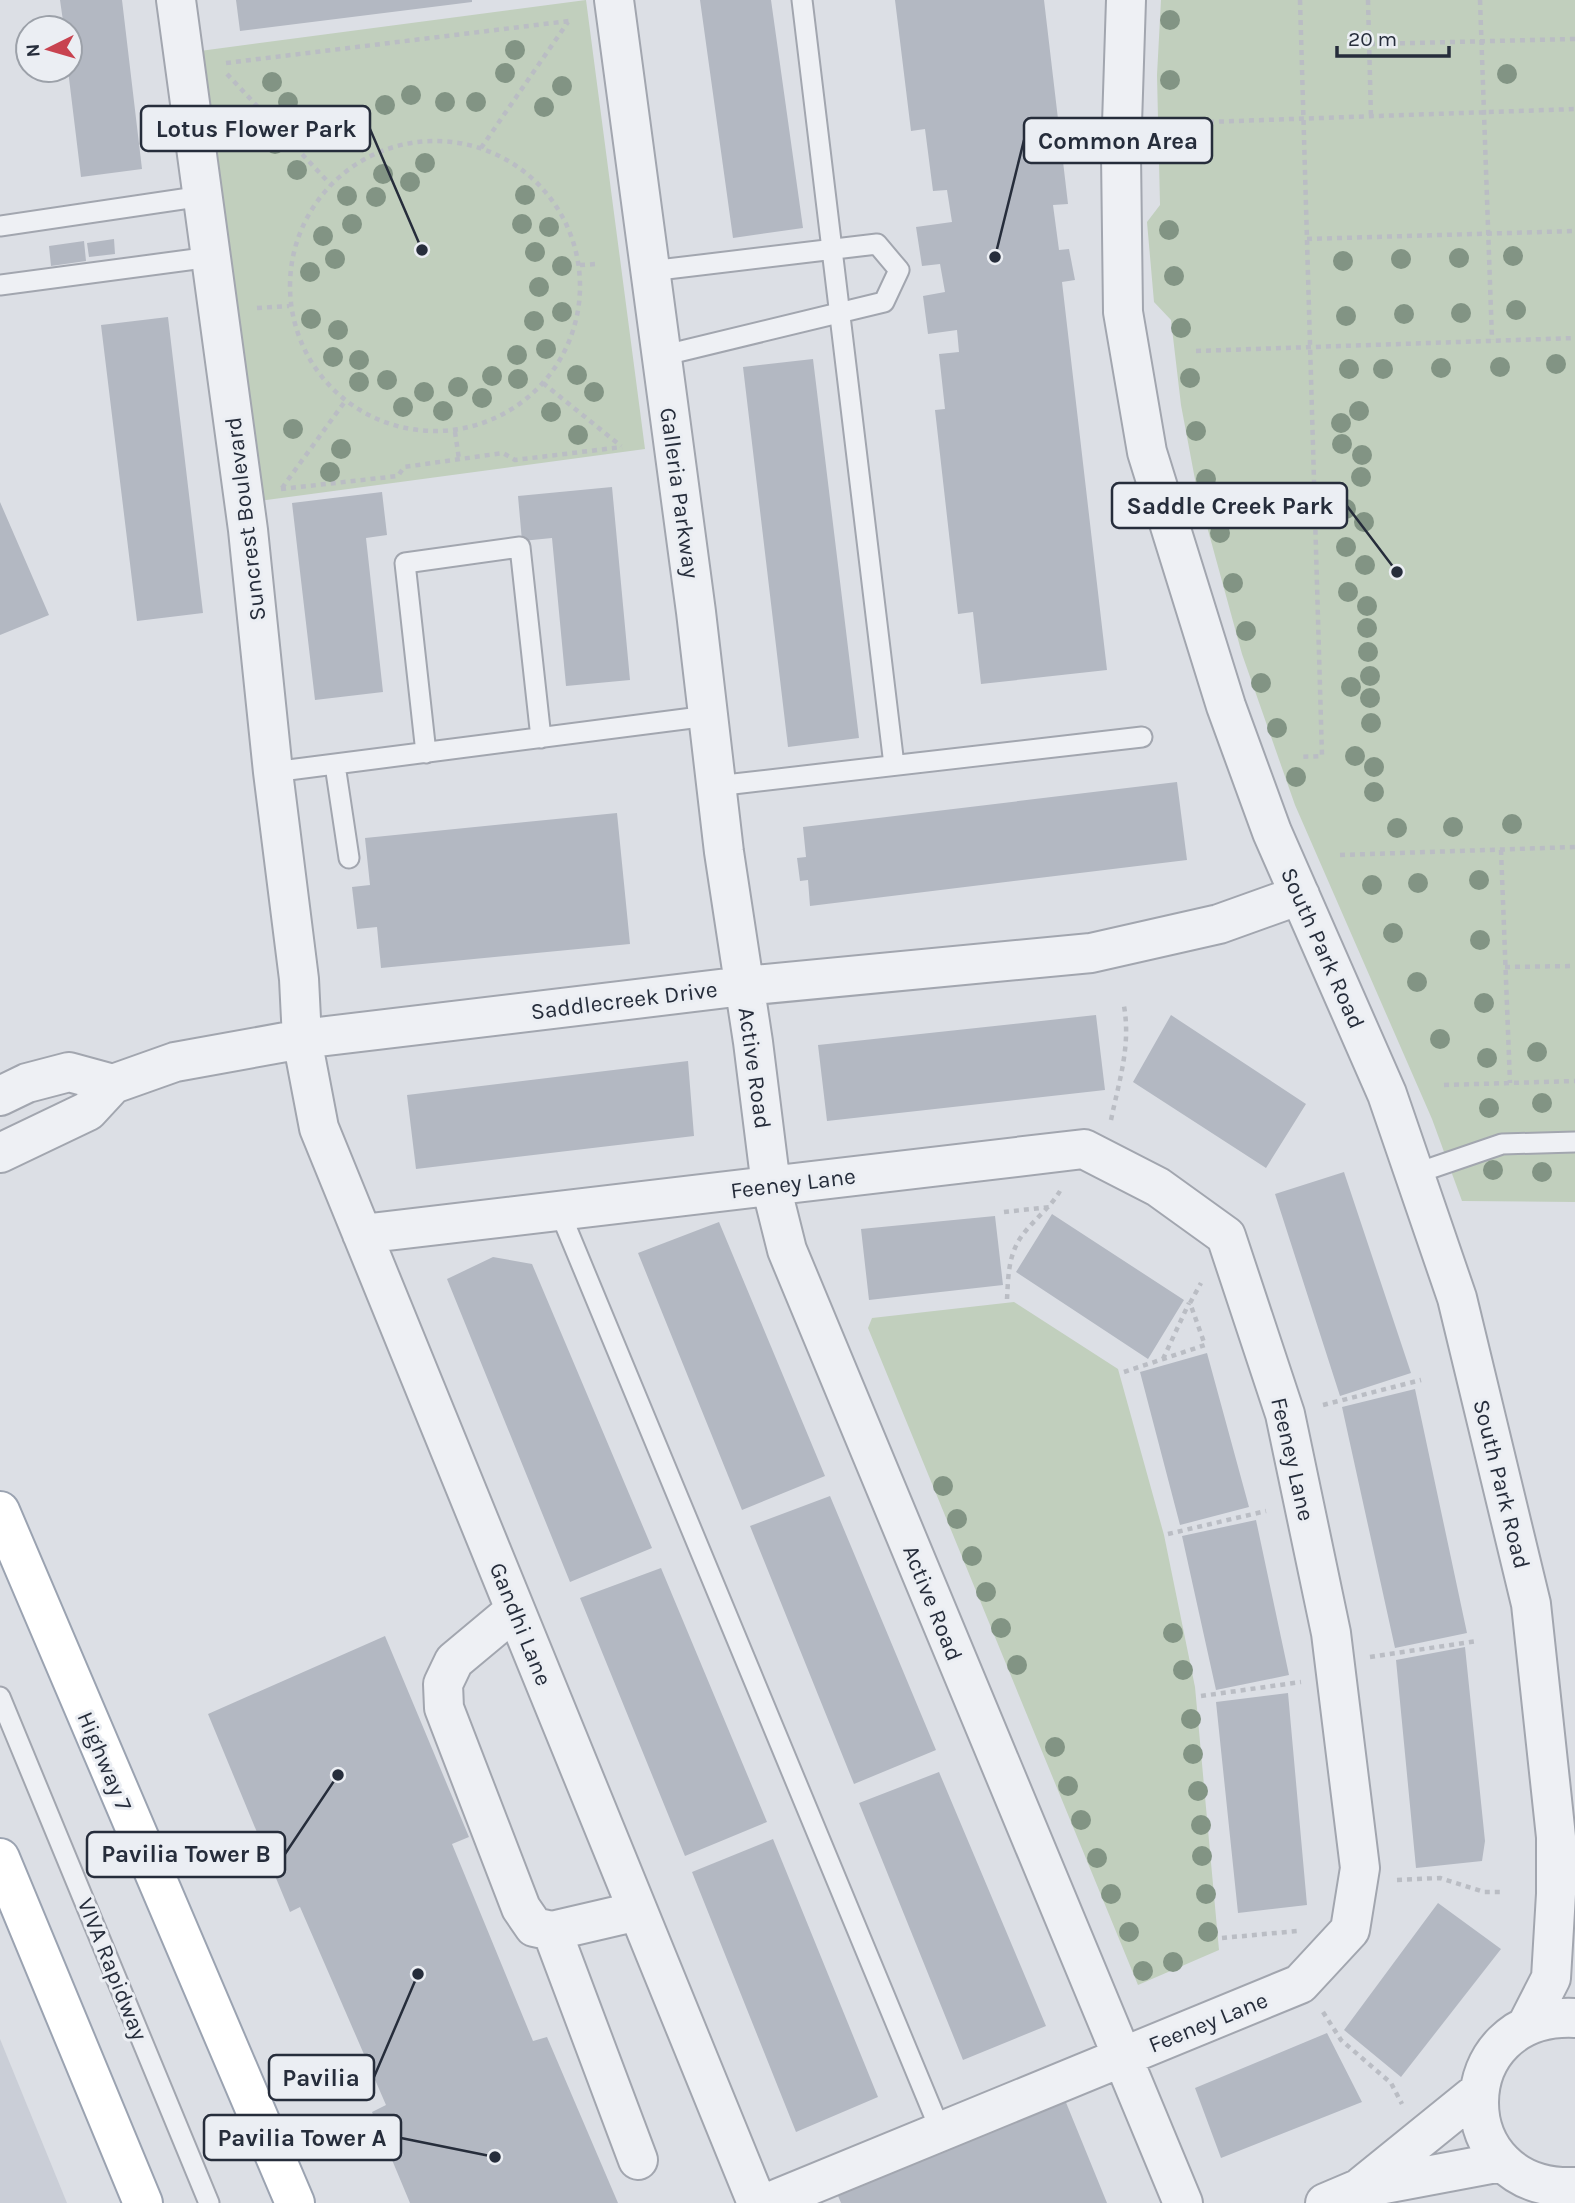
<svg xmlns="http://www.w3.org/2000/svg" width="1575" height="2203" font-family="Karla,sans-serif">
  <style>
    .built { fill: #caced7 }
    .green { fill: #c1cfbd }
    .building { fill: #b3b8c2 }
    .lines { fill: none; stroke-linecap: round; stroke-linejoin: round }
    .service-casing { stroke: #a2a6af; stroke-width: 23 }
    .minor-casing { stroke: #a2a6af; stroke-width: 42 }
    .primary-casing { stroke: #9ba3b1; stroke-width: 42 }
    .path { stroke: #babdc4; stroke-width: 4.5; stroke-dasharray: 5 5; stroke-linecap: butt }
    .service { stroke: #eef0f4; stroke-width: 19 }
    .minor { stroke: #eef0f4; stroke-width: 38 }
    .primary { stroke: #fff; stroke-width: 38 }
    .tree { fill: #829484 }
    .labels { text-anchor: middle; stroke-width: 6; stroke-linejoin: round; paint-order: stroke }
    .street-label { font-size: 23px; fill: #262d3b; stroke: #ebeef3 }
    .leader { fill: none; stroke: #262d3b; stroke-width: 2.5 }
    .callout-dot { fill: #262d3b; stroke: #ebeef3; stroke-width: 2.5 }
    .callout { fill: #ebeef3; stroke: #262d3b; stroke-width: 2.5 }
    .callout-label { font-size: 24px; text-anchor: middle; font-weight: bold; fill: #262d3b }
  </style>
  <rect width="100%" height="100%" fill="#dcdfe5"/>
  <!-- built -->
  <path class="built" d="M0,2039L67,2203H0Z"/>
  <!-- green -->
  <path class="green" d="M586,0L645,449L259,501L200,51Z
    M1161,0H1575V1202L1462,1201L1432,1119L1295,805L1242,654L1197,490L1181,405L1171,320L1154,302L1147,222L1160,205L1157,75Z
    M1014,1302L1118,1369L1164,1535L1195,1687L1219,1950L1138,1985L868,1328L872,1318Z"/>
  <!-- building -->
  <path class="building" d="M60,0H122L142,169L81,177L68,70L70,28H64Z
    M236,0H472V2L240,31Z
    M700,0H771L803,228L733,238Z
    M895,0H1044L1068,204L1053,205L1059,250L1069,249L1075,280L1062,282L1107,670L981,684L973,612L958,614L935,410L945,409L939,354L959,352L957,330L928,334L923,296L945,292L940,264L922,266L916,227L952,222L947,190L933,191L925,129L911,131Z
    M114,239L115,254L89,257L87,243Z
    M84,241L86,261L51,266L49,246Z
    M168,317L203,613L137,621L101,325Z
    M813,359L859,738L788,747L743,367Z
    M612,487L630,680L566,686L552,538L522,541L518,496Z
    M382,492L387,535L366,538L383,692L315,700L292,503Z
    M0,502L49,615L0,635Z
    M1177,782L1187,860L810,906L808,880L800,881L797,858L806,857L803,827Z
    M617,813L630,944L381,968L377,927L357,929L352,887L370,885L365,838Z
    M1096,1015L1105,1090L827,1121L818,1045Z
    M1171,1015L1306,1104L1266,1168L1133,1082Z
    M688,1061L694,1136L416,1169L407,1095Z
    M1344,1172L1411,1373L1340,1396L1275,1194Z
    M1052,1214L1184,1300L1148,1359L1016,1272Z
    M995,1216L1003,1285L869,1300L861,1229Z
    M719,1222L825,1476L742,1510L638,1253Z
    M493,1257L532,1264L652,1548L570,1582L447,1279Z
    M1207,1353L1249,1507L1180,1525L1140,1372Z
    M1415,1389L1467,1633L1395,1648L1342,1407Z
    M830,1496L936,1750L854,1784L750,1526Z
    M1256,1520L1289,1675L1216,1690L1182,1536Z
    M661,1568L767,1822L685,1856L580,1598Z
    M385,1636L469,1837L452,1844L533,2041L547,2037L618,2203H410L372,2112L386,2105L300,1907L290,1912L208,1714Z
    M1465,1647L1485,1841L1482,1861L1416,1868L1396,1660Z
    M1288,1693L1307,1905L1238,1913L1216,1702Z
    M939,1772L1046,2026L963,2060L859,1803Z
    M773,1839L878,2097L796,2132L692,1872Z
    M1438,1903L1501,1949L1401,2077L1344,2030Z
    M1327,2033L1362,2102L1221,2158L1195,2088Z
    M1065,2100L1107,2203H841L836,2191Z"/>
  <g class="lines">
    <defs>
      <path id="service" d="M802,0L894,765
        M0,226L203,196
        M650,271L877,244L899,270L884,302L661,356
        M0,285L211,257
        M426,753L405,563L520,547L541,738
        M335,765L349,858
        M273,772L708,716
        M716,786L1142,737
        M1414,1174L1502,1144L1575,1142
        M559,1210L941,2132
        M0,1697L209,2203"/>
      <path id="minor" d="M176,0L248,530L273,772L299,979L302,1039L319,1128L757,2203
        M614,0L696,612L724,852L753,1042L771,1186L787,1250L1183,2203
        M1126,0L1121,155L1123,312L1147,452L1226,706L1272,832L1387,1094L1457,1298L1531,1604L1556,1837V1894L1551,1978L1527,2025
        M0,1096L27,1083L69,1072L113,1084
        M0,1153L88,1111L113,1084L175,1062L302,1039L744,986L1091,953L1219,924L1300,895
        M362,1234L1084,1149L1158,1187L1226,1236L1285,1414L1331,1633L1360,1868L1350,1930L1300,1984L767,2203
        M515,1610L454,1661L443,1684L444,1708L521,1908L534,1927L552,1931L638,1911
        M552,1931L638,2160
        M1575,2018C1448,2012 1446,2192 1575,2187
        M1362,2186L1478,2092
        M1325,2203L1358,2189L1501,2162"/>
      <path id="primary" d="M0,1511L295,2203
        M0,1858L143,2203"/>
    </defs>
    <!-- service casing -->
    <use href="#service" class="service-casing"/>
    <!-- minor casing -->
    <use href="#minor" class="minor-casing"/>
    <!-- primary casing -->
    <use href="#primary" class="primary-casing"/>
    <!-- path -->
    <path class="path" d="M1300,0L1322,756L1300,757
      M1368,0L1371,118
      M1480,0L1492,340
      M1370,44L1575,39
      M226,63L569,21
      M227,74L331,185
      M1179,123L1575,109
      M290 286a145 145 0 1 1 290 0a145 145 0 1 1-290 0Z
      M481,148L568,22
      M1307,239L1575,231
      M580,265L597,264
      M257,308L289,306
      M1196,351L1575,338
      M543,383L621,446
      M455,432L459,459
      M282,488L346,400
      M281,489L398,476L404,467L503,453L515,460L622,447
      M1501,850L1510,1083
      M1340,855L1575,847
      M1505,967L1575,966
      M1444,1085L1575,1081
      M1111,1120C1119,1081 1131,1046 1124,1006
      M1004,1212L1050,1207
      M1007,1299C1008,1282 1008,1264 1015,1248C1024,1226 1048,1212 1060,1191
      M1163,1359L1189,1303
      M1124,1372L1205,1345L1190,1303L1201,1283
      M1323,1405L1421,1380
      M1168,1534L1266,1511
      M1370,1657L1477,1641
      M1201,1696L1301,1682
      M1397,1880L1440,1878L1484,1892H1502
      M1222,1938L1297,1931
      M1323,2012L1341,2040L1391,2083L1402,2104"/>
    <!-- service -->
    <use href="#service" class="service"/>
    <!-- minor -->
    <use href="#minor" class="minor"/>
    <!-- primary -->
    <use href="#primary" class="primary"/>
  </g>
  <!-- trees -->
  <g class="tree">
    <circle cx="1170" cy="20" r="10"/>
    <circle cx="515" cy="50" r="10"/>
    <circle cx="505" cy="73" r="10"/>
    <circle cx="1507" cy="74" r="10"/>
    <circle cx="1170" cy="80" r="10"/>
    <circle cx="272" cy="82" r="10"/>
    <circle cx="562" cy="86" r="10"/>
    <circle cx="411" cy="95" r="10"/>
    <circle cx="288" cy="102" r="10"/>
    <circle cx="445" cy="102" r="10"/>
    <circle cx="476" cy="102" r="10"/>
    <circle cx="385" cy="105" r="10"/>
    <circle cx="544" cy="107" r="10"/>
    <circle cx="275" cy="144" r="10"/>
    <circle cx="425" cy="163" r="10"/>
    <circle cx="297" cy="170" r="10"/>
    <circle cx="383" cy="174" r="10"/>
    <circle cx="410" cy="182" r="10"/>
    <circle cx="525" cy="195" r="10"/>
    <circle cx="347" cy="196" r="10"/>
    <circle cx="376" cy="197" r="10"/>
    <circle cx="352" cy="224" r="10"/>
    <circle cx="522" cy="224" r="10"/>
    <circle cx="549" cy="227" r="10"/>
    <circle cx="1169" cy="230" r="10"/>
    <circle cx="323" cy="236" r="10"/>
    <circle cx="535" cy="252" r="10"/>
    <circle cx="1513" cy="256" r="10"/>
    <circle cx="1459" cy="258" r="10"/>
    <circle cx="335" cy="259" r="10"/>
    <circle cx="1401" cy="259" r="10"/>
    <circle cx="1343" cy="261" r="10"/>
    <circle cx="562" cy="266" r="10"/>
    <circle cx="310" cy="272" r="10"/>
    <circle cx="1174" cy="276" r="10"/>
    <circle cx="539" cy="287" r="10"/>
    <circle cx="1516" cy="310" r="10"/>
    <circle cx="562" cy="312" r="10"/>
    <circle cx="1461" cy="313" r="10"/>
    <circle cx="1404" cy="314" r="10"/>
    <circle cx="1346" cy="316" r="10"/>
    <circle cx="311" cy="319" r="10"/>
    <circle cx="534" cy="321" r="10"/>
    <circle cx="1181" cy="328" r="10"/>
    <circle cx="338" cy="330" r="10"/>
    <circle cx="546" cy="349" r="10"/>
    <circle cx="517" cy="355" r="10"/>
    <circle cx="333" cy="357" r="10"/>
    <circle cx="359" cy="360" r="10"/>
    <circle cx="1556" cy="364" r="10"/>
    <circle cx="1500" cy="367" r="10"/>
    <circle cx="1441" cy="368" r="10"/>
    <circle cx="1349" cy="369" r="10"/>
    <circle cx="1383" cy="369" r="10"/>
    <circle cx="577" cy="375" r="10"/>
    <circle cx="492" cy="376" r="10"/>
    <circle cx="1190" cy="378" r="10"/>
    <circle cx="518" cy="379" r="10"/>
    <circle cx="387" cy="380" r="10"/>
    <circle cx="359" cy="382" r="10"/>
    <circle cx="458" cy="387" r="10"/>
    <circle cx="424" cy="392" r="10"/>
    <circle cx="594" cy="392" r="10"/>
    <circle cx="482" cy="398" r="10"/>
    <circle cx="403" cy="407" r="10"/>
    <circle cx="443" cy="411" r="10"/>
    <circle cx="1359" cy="411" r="10"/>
    <circle cx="551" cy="412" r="10"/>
    <circle cx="1341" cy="423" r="10"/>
    <circle cx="293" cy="429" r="10"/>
    <circle cx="1196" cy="431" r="10"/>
    <circle cx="578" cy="435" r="10"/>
    <circle cx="1342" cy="444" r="10"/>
    <circle cx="341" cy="449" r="10"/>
    <circle cx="1362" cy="455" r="10"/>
    <circle cx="330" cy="472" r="10"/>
    <circle cx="1361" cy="477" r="10"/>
    <circle cx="1206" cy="479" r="10"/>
    <circle cx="1346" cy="509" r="10"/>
    <circle cx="1364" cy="522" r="10"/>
    <circle cx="1220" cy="533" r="10"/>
    <circle cx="1346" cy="547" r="10"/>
    <circle cx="1365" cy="565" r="10"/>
    <circle cx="1233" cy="583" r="10"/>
    <circle cx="1348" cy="592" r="10"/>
    <circle cx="1367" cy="606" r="10"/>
    <circle cx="1367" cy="628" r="10"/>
    <circle cx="1246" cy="631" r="10"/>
    <circle cx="1368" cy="652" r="10"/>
    <circle cx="1370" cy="676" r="10"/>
    <circle cx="1261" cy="683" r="10"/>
    <circle cx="1351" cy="687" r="10"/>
    <circle cx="1370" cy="698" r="10"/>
    <circle cx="1371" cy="723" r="10"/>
    <circle cx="1277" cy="728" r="10"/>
    <circle cx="1355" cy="756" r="10"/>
    <circle cx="1374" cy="767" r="10"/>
    <circle cx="1296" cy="777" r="10"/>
    <circle cx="1374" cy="792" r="10"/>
    <circle cx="1512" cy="824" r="10"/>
    <circle cx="1453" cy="827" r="10"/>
    <circle cx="1397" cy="828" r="10"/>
    <circle cx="1479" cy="880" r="10"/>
    <circle cx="1418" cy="883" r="10"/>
    <circle cx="1372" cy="885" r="10"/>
    <circle cx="1393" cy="933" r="10"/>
    <circle cx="1480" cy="940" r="10"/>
    <circle cx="1417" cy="982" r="10"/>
    <circle cx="1484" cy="1003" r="10"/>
    <circle cx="1440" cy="1039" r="10"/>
    <circle cx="1537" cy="1052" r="10"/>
    <circle cx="1487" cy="1058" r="10"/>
    <circle cx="1542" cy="1103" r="10"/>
    <circle cx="1489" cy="1108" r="10"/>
    <circle cx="1493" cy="1170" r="10"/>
    <circle cx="1542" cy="1172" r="10"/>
    <circle cx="943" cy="1486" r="10"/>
    <circle cx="957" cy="1519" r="10"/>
    <circle cx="972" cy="1556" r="10"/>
    <circle cx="986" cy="1592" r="10"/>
    <circle cx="1001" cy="1628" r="10"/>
    <circle cx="1173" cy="1633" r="10"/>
    <circle cx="1017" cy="1665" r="10"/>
    <circle cx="1183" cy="1670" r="10"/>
    <circle cx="1191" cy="1719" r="10"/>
    <circle cx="1055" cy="1747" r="10"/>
    <circle cx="1193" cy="1754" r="10"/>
    <circle cx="1068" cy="1786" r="10"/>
    <circle cx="1198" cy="1791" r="10"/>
    <circle cx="1081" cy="1820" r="10"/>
    <circle cx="1201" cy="1825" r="10"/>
    <circle cx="1202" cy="1856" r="10"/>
    <circle cx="1097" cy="1858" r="10"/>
    <circle cx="1111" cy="1894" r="10"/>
    <circle cx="1206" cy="1894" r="10"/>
    <circle cx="1129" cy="1932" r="10"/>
    <circle cx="1208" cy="1932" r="10"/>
    <circle cx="1173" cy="1962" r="10"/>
    <circle cx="1143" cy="1971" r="10"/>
  </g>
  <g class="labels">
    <!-- street labels -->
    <g class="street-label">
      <text transform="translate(680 493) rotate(82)" y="8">Galleria Parkway</text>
      <text transform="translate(245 519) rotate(-97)" y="8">Suncrest Boulevard</text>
      <text transform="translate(1323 948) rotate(66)" y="8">South Park Road</text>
      <text transform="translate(624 1000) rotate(-7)" y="8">Saddlecreek Drive</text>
      <text transform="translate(755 1068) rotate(82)" y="8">Active Road</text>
      <text transform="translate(793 1183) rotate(-7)" y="8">Feeney Lane</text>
      <text transform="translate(1293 1459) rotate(77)" y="8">Feeney Lane</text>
      <text transform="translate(1502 1484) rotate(76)" y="8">South Park Road</text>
      <text transform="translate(933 1603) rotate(68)" y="8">Active Road</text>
      <text transform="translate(521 1624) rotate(68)" y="8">Gandhi Lane</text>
      <text transform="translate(105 1761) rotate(67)" y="8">Highway 7</text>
      <text transform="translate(113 1969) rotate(68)" y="8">VIVA Rapidway</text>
      <text transform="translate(1208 2022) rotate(-22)" y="8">Feeney Lane</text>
    </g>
  </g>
  <!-- callouts -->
  <path class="leader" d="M422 250L370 129M995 257L1024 140M1397 572L1347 506M338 1775L285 1854M418 1974L374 2077M495 2157L401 2138"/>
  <g class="callout-dot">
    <circle cx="422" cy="250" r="7"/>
    <circle cx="995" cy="257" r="7"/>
    <circle cx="1397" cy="572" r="7"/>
    <circle cx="338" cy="1775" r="7"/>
    <circle cx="418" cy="1974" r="7"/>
    <circle cx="495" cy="2157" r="7"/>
  </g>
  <g class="callout">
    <rect x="141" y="106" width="229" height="45" rx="7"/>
    <rect x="1024" y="118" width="188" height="45" rx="7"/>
    <rect x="1112" y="483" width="235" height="45" rx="7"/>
    <rect x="87" y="1832" width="198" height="45" rx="7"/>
    <rect x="269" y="2055" width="105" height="45" rx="7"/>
    <rect x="204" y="2115" width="197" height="45" rx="7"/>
  </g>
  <g class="callout-label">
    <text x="256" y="137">Lotus Flower Park</text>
    <text x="1118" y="149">Common Area</text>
    <text x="1230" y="514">Saddle Creek Park</text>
    <text x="186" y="1862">Pavilia Tower B</text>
    <text x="321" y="2086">Pavilia</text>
    <text x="302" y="2146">Pavilia Tower A</text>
  </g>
  <!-- north arrow -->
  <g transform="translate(49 49) rotate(265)"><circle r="33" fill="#ebeef3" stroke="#9ca1a9" stroke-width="2"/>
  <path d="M0-5L12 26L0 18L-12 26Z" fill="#c84350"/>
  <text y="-10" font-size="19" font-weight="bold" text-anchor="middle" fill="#262d3b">N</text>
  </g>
  <!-- scale -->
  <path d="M1337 46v10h112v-10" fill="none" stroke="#262d3b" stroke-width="3.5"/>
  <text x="1348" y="46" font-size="21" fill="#262d3b" stroke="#ebeef3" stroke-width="5" paint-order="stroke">20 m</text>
</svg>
